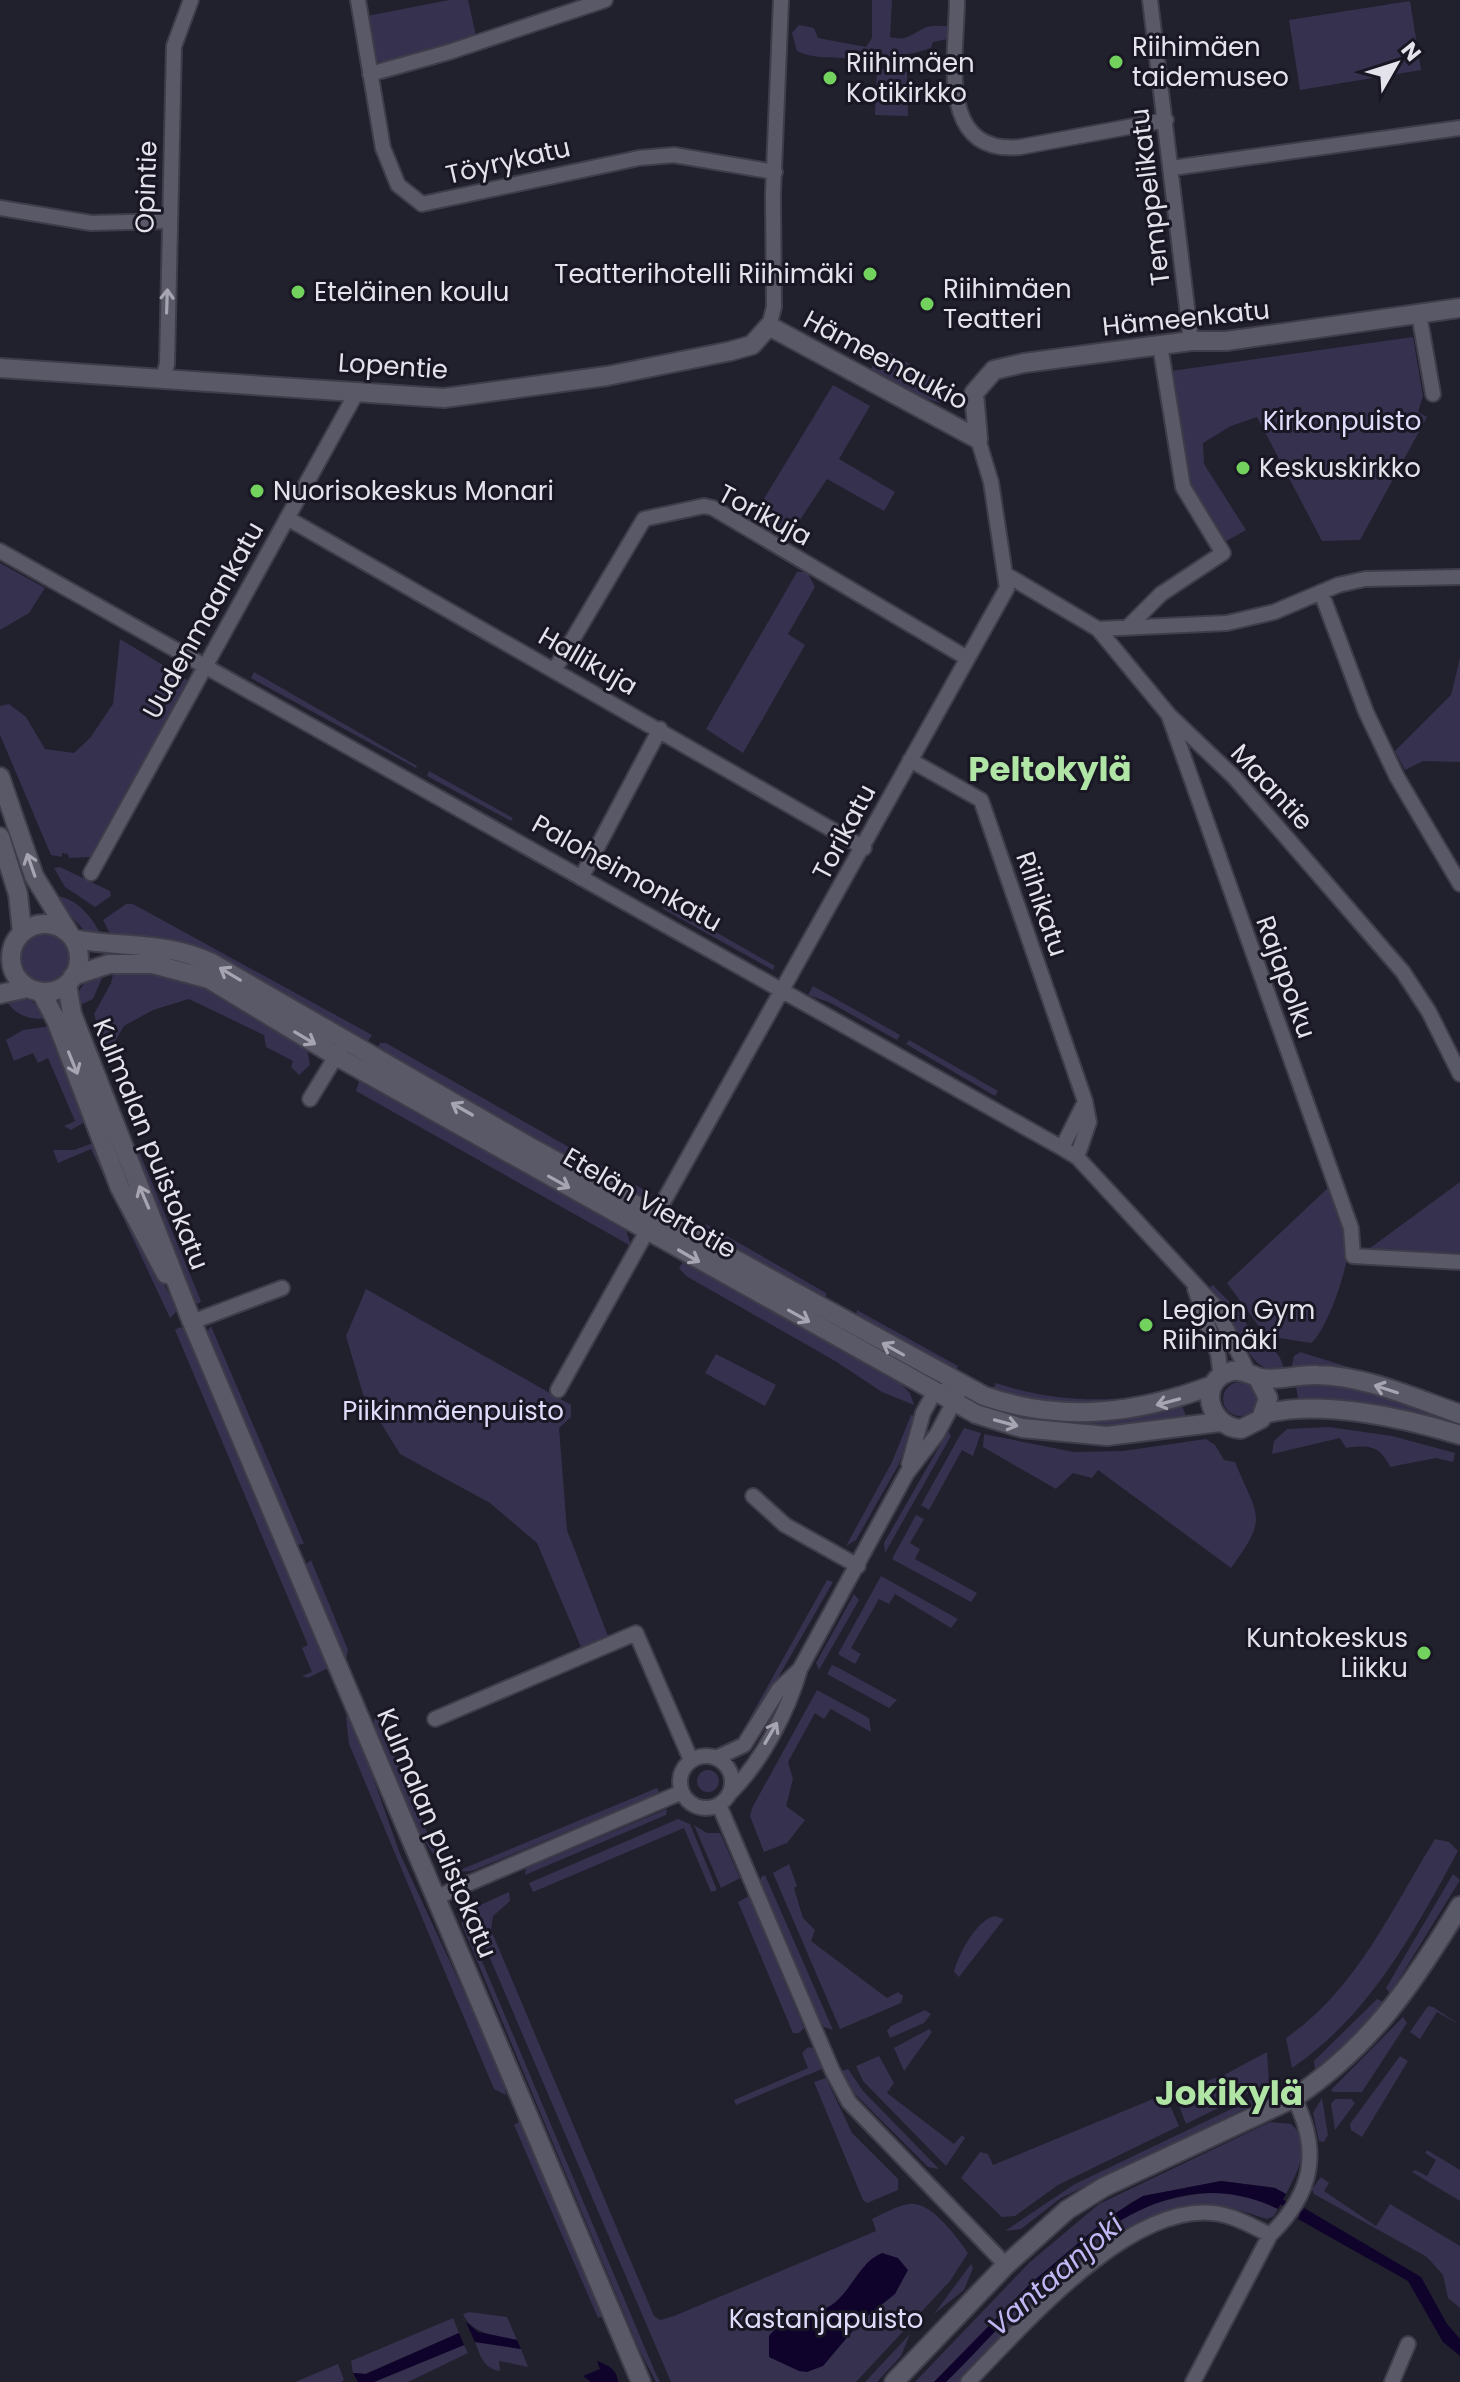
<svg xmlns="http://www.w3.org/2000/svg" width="1460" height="2382" font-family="Poppins,sans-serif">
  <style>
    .green { fill: #36314f }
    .water { fill: #0f032b }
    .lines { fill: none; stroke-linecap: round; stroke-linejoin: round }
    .stream { stroke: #0f032b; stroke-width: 5 }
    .minor-casing { stroke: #3f3d49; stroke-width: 18 }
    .tertiary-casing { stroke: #3f3d49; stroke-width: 22 }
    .minor { stroke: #5a5968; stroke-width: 14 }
    .tertiary { stroke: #5a5968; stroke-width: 18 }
    .oneway { stroke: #a6a5b1 }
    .poi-dot { fill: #72d25d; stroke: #181723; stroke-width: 3 }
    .labels { text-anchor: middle; stroke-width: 6; stroke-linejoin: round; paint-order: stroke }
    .poi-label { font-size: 26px; fill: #e4e3ec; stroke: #181723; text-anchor: start }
    .street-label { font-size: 26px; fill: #e4e3ec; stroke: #181723 }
    .park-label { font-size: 26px; fill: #dfdcfb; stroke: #181723 }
    .water-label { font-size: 28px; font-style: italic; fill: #c0b8f5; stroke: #181723 }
    .district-label { font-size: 34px; font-weight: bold; fill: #b1e5a6; stroke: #181723 }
  </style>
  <rect width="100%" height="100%" fill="#21202d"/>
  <!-- green -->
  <path class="green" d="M449,0H468L476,36L386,62L375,61L367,16Z
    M872,0H892L890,37C908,42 912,33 927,27C933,25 942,26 948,26V39L933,42L931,48C908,57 885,54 863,63C842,53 818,62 797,51L792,33L799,25L814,28L818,38L866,47L872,38Z
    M1410,1L1421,70L1300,90L1289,20Z
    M882,69L907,72L908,116L875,115L877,71Z
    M1413,337L1423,396L1418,412L1427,417L1360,540L1322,541L1257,417L1231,426L1203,443L1204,464L1246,530L1223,543L1188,486L1171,371Z
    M882,348L941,382L940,403L918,396L871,369Z
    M833,385L870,406L839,459L895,492L884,511L827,479L786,541L751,520Z
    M0,563L45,588L29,613L0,630Z
    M797,572H807L815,587L788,634L805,645L743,753L706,729Z
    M120,639L189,681L96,853L91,857L69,858L68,854L62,853V857L51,855L0,735V706L9,704L26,717L45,749L74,753L90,738L113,704Z
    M1460,658V762L1423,761L1405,770L1395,751L1451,695Z
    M254,672L417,766L416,768L251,678Z
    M429,771L513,818L511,821L427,776Z
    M60,867L110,891L111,896L95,907L65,887L54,868Z
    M52,896C76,895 94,919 103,939L84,930Z
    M664,902L775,966L773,970L663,909Z
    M126,904H133L372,1035L365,1046L186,946L163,939L113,940L103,920Z
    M21 957a25 25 0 1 1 50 0a25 25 0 1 1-50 0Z
    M156,969L205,984L307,1048L310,1065L299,1075L291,1067L293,1061L266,1047L264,1035L189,999L153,1010L124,1026L107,1055L94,1014L111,983L114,970Z
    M105,971L93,999L76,1007C77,986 86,979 105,971Z
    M813,986L900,1035L897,1040L829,1002L808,995Z
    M16,997L32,1001L48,1018C31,1021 14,1015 5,999Z
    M52,1026L88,1120L71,1130L64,1126L75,1121L48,1058L38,1063L33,1053L14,1061L6,1040L23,1030Z
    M909,1040L998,1091L995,1096L906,1044Z
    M380,1043H386L653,1195L641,1196L620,1189L377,1050Z
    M360,1078L625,1227L631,1246L356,1091Z
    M93,1143L98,1146L124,1210L178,1310L170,1318L91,1149L58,1163L53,1150H74Z
    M136,1144L201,1301L200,1303L194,1304L132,1149Z
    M1460,1182V1253L1366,1251Z
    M1330,1186C1336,1203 1345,1221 1348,1239C1352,1260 1327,1331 1311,1343L1266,1336L1227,1283Z
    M706,1224L826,1293V1296L814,1298L698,1233Z
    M684,1260L896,1379L910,1393L914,1405L882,1392L835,1361L686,1276L679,1268Z
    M1213,1285L1241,1314L1251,1332L1241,1340L1210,1287Z
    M366,1289L571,1405V1417L559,1428L567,1530L608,1636L581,1647L537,1543L490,1503L400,1454L363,1394L346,1336Z
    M857,1310L958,1366L954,1375L856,1318Z
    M211,1326L304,1544L297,1545L206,1333Z
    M180,1327L187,1330L330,1667L308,1678L302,1676L312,1672L302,1648L308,1645L175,1330Z
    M1261,1345C1276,1348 1281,1356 1284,1370C1264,1371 1256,1365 1246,1348Z
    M1300,1352L1358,1370L1357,1373L1291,1370L1294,1356Z
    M716,1354L776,1385L765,1406L705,1373Z
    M1295,1381L1360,1386L1460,1420V1429L1299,1404Z
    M1223 1399a17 17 0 1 1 34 0a17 17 0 1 1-34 0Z
    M996,1383C1062,1405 1111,1401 1179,1393L1067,1407L992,1391Z
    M1182,1405L1187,1419L1122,1429L1020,1421L1021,1416L1097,1422Z
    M911,1415L915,1416L899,1464L856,1540L846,1546L892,1462Z
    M1329,1427L1392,1436L1455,1453L1453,1462L1436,1458L1390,1467C1380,1445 1368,1445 1346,1448L1340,1438L1272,1454L1274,1441L1287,1429Z
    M964,1428L981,1433L973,1456L962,1450L929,1510L921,1505Z
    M948,1431L951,1436L885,1553L884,1543Z
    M984,1434L1074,1452L1123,1451L1206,1439L1215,1445L1224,1460L1235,1462C1258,1518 1269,1516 1231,1568L1098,1470L1092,1478L1073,1473L1056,1489L983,1447Z
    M916,1515L924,1519L910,1543L920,1549L915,1559L977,1593L971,1602L892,1559Z
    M311,1560L348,1650L346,1660L306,1564Z
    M881,1576L958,1619L951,1628L895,1594L889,1604L879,1599L851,1648L861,1654L855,1664L838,1654Z
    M827,1580L833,1582L743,1739L742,1732Z
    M854,1594L859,1600L819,1670L816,1663Z
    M832,1665L839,1668L897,1700L889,1708L827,1674Z
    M817,1690L869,1718L871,1732L831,1709L824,1719L815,1713L788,1762L793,1779L786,1806L805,1820L787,1843L764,1852L750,1816L752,1808Z
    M376,1714L443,1869L417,1829L373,1725Z
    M351,1715L400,1854L503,2076L506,2095L494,2089L349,1744L346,1717Z
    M697 1781a11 11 0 1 1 22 0a11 11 0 1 1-22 0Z
    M657,1788L660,1793L472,1871L455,1872Z
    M667,1809L666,1815L525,1875L526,1868Z
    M678,1819L690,1824L717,1890L711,1892L684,1828L533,1892L529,1883Z
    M694,1825L707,1833H720L740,1878L721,1888Z
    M1435,1839L1449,1842L1458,1851C1414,1932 1370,2015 1292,2068L1286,2038C1357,1989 1391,1910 1435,1839Z
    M789,1864L797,1886L794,1888L803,1918L815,1930L811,1941L887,1998L898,1992L903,1996L901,2003L840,2029L773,1873Z
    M1453,1874L1460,1880L1390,1994L1386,1988Z
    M765,1875L833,2030L824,2027L817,2016L761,1885V1877Z
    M509,1892L510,1901L493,1916L491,1930L654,2316L660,2320L674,2316L876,2231L872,2219C883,2214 896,2206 909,2204C930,2200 957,2237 968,2253L950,2281L856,2382H671L472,1916L476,1907Z
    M749,1896L804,2028L799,2033H793L738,1902Z
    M461,1911L655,2372L660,2382H656L639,2349L462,1925Z
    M995,1916L1004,1919L959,1977L954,1972C958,1955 976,1920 995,1916Z
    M1377,1999L1384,2002L1380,2008L1341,2048L1315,2069L1314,2061Z
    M1428,2006L1433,2007L1460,2025L1437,2012L1420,2039L1410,2032Z
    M925,2010L931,2014L924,2023L890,2038L887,2031L891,2026Z
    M1403,2017L1407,2023L1362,2092H1333L1331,2090Z
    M929,2029L932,2032L904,2071L894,2048Z
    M808,2047L813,2048L822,2069L736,2105L734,2100L808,2068L802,2053Z
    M1267,2052L1269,2083L1186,2124L1174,2093L1224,2075Z
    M879,2056L894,2083L887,2093L954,2144L962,2135L965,2138L946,2166L863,2081L856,2066Z
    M1400,2056L1408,2061L1362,2137L1351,2130L1350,2124Z
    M848,2069L863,2091L939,2169L928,2167L852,2091L841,2071Z
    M826,2078L852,2133L898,2179V2190L867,2203L863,2200L814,2082Z
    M1269,2091L1265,2099L1061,2198L1021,2229L1005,2231L1075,2184Z
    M1165,2094L1179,2126L1058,2185L1015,2216L1002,2217L961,2178L980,2152L988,2154L993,2165Z
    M1322,2098L1328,2135L1324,2142L1319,2141L1313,2113Z
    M1335,2099H1351L1355,2103L1335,2130L1331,2104Z
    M522,2120L604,2316L598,2318L514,2125Z
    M1270,2122L1291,2124C1314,2143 1297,2173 1286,2194L1275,2188L1221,2181L1143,2196L1130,2203L1030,2284L934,2382H915L1030,2262L1099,2204Z
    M1427,2150L1460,2170V2201L1412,2172L1415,2170L1427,2176L1436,2160L1425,2153Z
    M1321,2177L1329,2183L1324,2191L1376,2226L1390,2204L1460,2246V2308L1448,2298L1443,2275L1427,2257L1314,2194L1312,2189Z
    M1228,2191L1252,2196L1278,2209L1274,2216L1267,2219C1247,2213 1229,2205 1208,2205C1110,2205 1023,2318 960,2382H946C1000,2330 1069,2239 1138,2210C1165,2198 1198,2193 1228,2191Z
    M971,2264L973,2268L964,2290L934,2314Z
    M469,2312L507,2317L517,2340C498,2336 471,2334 463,2314Z
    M453,2318L459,2333L365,2374L353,2373L351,2361Z
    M910,2334L901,2356L877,2382H865Z
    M475,2342L521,2349L528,2367L499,2361L500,2371C483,2368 481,2357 475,2342Z
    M464,2345L468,2353L408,2382H374Z
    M338,2364L344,2380L341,2382H295Z"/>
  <!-- water -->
  <path class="water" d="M1221,2181L1275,2188L1286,2194L1278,2209C1140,2143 1033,2298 946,2382H934L1030,2284L1109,2217L1143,2196Z
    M1304,2208L1421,2277L1447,2324L1460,2339V2356L1443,2342L1408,2281L1298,2219Z
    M882,2253L898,2258L908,2270L895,2294L861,2321L823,2366L807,2372L799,2371L769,2357V2336C783,2317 810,2319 830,2306C851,2293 859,2262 882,2253Z
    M466,2322L478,2332L517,2340L521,2349L475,2342Z
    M459,2333L464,2345L374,2382H358L353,2373L366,2374Z
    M597,2361C608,2365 617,2369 618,2382H591L583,2376L600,2369Z"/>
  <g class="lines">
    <!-- stream -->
    <path class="stream" d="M1277,2199L1306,2216"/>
    <defs>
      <path id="minor" d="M358,0L383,148L398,185L422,204L639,158L674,155L775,172
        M957,0C957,54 935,155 1020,147L1166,120
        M1150,0L1191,341
        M370,74L449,52L605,0
        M1172,168L1460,128
        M0,208L91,223L170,221
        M1419,314L1433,394
        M769,326L774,307L773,194L781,0
        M163,378L167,364L174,46L191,0
        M287,518L864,848
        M0,551L1062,1148L1077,1157L1215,1306L1248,1372
        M1005,574L1098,629L1169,715L1234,777L1403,972L1429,1012L1460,1074
        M1321,592L1366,712L1397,777L1460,884
        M1130,625L1161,594L1223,553L1183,487L1160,345
        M1098,629L1227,623L1274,612L1338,585L1365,579L1460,577
        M555,669L644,519L704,506L713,508L967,658
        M1169,716L1351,1228L1353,1256L1460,1262
        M910,760L981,800L1085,1101L1089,1122L1077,1157
        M91,873L358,390
        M581,878L660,729
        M310,1099L341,1048
        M1062,1148L1085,1102
        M1195,1289L1218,1354L1221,1377
        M192,1322L282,1288
        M558,1390L1007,588L991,482L978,439
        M909,1464L923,1413L934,1393L946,1390
        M753,1496L785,1525L858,1566
        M435,1719L636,1633L691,1760
        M680 1782a26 26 0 1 1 52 0a26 26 0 1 1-52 0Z
        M716,1758L744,1745L779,1689L800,1669
        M731,1792C762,1761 788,1711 800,1669L907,1473L937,1434L958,1394
        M719,1805L832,2070L849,2102L1006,2265
        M437,1897L682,1792
        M968,2382C1024,2325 1127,2204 1213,2213C1233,2215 1252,2226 1270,2235
        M1193,2382L1270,2235C1313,2193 1321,2151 1294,2098
        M1392,2382L1408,2344"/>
      <path id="tertiary" d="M0,368L444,398L607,376L731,351L752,345L769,326L978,439
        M978,439L974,393L994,370L1024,363L1191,341H1226L1460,308
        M0,777L34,876L69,933
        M0,837L18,894L22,932
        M11 958a34 34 0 1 1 68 0a34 34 0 1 1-68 0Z
        M74,939C124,948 164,941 212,963L530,1147L984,1396C1062,1423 1137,1414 1213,1385
        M73,976L109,964H153L209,979L336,1056L976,1414L1022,1428L1107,1436L1220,1422
        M67,984L72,1014L192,1322L641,2382
        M41,992L56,1020L120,1188L166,1274
        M0,994L28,988
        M1258,1378L1268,1398L1261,1419L1241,1429C1208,1427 1196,1380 1232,1371C1244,1369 1251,1376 1261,1378C1279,1381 1299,1374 1317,1375C1366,1376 1414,1398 1460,1414
        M1264,1414C1321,1399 1405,1418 1460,1435
        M894,2382L1006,2265L1067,2210L1104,2187L1294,2098C1371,2046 1413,1984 1460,1906"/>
    </defs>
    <!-- minor casing -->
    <use href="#minor" class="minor-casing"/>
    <!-- tertiary casing -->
    <use href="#tertiary" class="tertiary-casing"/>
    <!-- minor -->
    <use href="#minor" class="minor"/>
    <!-- tertiary -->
    <use href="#tertiary" class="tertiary"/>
  </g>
  <!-- one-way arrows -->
  <defs><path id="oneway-shaft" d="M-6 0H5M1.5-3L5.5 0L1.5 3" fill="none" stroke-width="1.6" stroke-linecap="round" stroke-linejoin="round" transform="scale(2)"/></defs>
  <g class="oneway">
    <use href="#oneway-shaft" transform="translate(167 301) rotate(-88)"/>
    <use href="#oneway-shaft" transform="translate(31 865) rotate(-109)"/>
    <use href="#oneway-shaft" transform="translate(230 974) rotate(-149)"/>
    <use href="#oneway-shaft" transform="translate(305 1038) rotate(31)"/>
    <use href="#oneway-shaft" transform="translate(73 1063) rotate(68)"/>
    <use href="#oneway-shaft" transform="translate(462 1109) rotate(-150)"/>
    <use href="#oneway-shaft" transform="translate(559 1182) rotate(29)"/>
    <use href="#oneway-shaft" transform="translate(144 1197) rotate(-113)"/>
    <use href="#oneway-shaft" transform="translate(689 1256) rotate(30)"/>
    <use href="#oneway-shaft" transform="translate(799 1316) rotate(29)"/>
    <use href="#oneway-shaft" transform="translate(893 1349) rotate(-151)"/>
    <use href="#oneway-shaft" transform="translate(1386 1389) rotate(-162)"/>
    <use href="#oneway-shaft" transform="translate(1168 1402) rotate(165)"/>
    <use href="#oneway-shaft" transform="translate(1006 1423) rotate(15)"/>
    <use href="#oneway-shaft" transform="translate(771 1733) rotate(-60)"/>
  </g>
  <!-- markers -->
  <g class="poi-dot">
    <circle cx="1116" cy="62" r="8"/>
    <circle cx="830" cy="78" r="8"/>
    <circle cx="870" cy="274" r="8"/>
    <circle cx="298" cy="292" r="8"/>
    <circle cx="927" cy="304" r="8"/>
    <circle cx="1243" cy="468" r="8"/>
    <circle cx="257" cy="491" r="8"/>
    <circle cx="1146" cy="1325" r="8"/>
    <circle cx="1424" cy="1653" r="8"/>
  </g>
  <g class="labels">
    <!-- poi labels -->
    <g class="poi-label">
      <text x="1132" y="56">Riihimäen<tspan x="1132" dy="30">taidemuseo</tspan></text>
      <text x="846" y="72">Riihimäen<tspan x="846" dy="30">Kotikirkko</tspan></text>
      <text x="854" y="283" text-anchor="end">Teatterihotelli Riihimäki</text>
      <text x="943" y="298">Riihimäen<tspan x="943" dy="30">Teatteri</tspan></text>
      <text x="314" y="301">Eteläinen koulu</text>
      <text x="1259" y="477">Keskuskirkko</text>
      <text x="273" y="500">Nuorisokeskus Monari</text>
      <text x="1162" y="1319">Legion Gym<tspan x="1162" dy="30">Riihimäki</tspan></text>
      <text x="1408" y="1647" text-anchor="end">Kuntokeskus<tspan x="1408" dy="30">Liikku</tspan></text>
    </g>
    <!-- street labels -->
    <g class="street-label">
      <text transform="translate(508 161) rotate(-13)" y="9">Töyrykatu</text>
      <text transform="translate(146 187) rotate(-88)" y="9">Opintie</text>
      <text transform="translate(1150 197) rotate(-97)" y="9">Temppelikatu</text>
      <text transform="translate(1186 318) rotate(-6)" y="9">Hämeenkatu</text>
      <text transform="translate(886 360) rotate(28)" y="9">Hämeenaukio</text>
      <text transform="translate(393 366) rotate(4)" y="9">Lopentie</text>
      <text transform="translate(765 515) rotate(28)" y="9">Torikuja</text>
      <text transform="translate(203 620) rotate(-61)" y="9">Uudenmaankatu</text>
      <text transform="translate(588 661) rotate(30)" y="9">Hallikuja</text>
      <text transform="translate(1272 787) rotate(47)" y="9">Maantie</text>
      <text transform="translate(844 832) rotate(-62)" y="9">Torikatu</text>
      <text transform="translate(627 873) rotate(29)" y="9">Paloheimonkatu</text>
      <text transform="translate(1042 904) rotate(71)" y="9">Riihikatu</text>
      <text transform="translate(1286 977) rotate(70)" y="9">Rajapolku</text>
      <text transform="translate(151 1144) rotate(68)" y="9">Kulmalan puistokatu</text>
      <text transform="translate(650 1203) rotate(30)" y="9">Etelän Viertotie</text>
      <text transform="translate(437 1833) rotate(67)" y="9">Kulmalan puistokatu</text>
    </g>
    <!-- park labels -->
    <g class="park-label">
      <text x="1342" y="430">Kirkonpuisto</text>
      <text x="453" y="1420">Piikinmäenpuisto</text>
      <text x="826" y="2328">Kastanjapuisto</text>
    </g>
    <!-- water labels -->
    <g class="water-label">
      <text transform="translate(1055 2275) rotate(-41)" y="10">Vantaanjoki</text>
    </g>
    <!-- district labels -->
    <g class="district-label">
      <text x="1050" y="781">Peltokylä</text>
      <text x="1229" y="2105">Jokikylä</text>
    </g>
  </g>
  <!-- north arrow -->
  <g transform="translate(1396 64) rotate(51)" stroke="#181723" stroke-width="6" paint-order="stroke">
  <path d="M0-6L14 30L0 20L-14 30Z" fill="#e4e3ec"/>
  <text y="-12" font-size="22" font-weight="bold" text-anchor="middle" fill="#e4e3ec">N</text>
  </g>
</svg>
